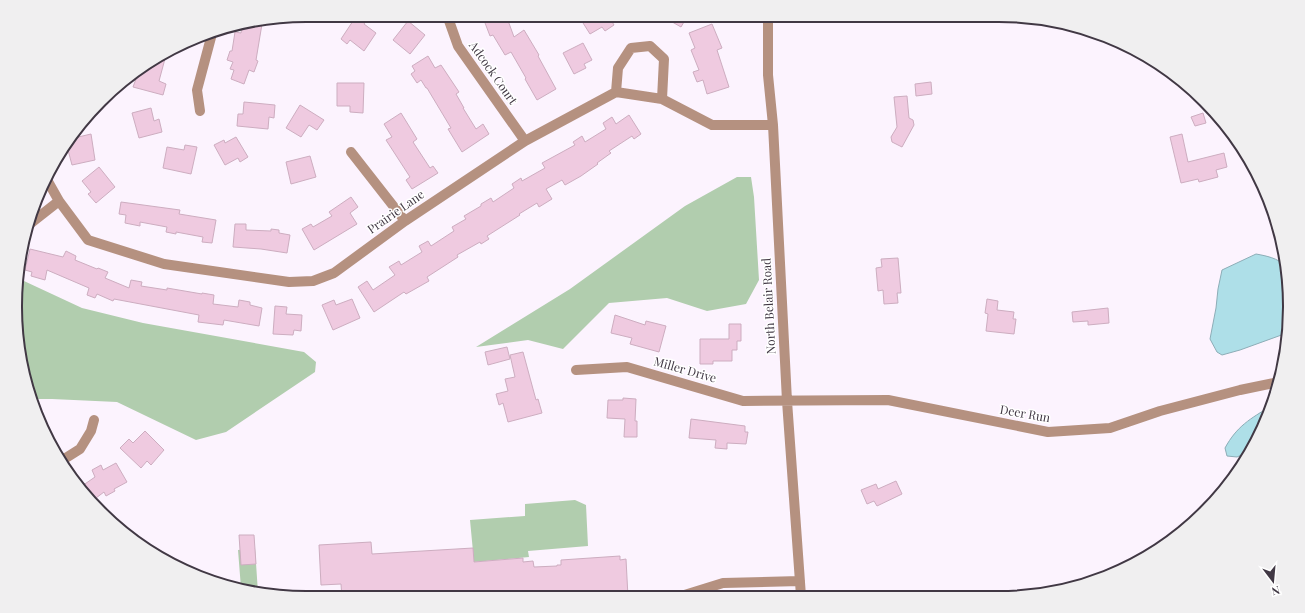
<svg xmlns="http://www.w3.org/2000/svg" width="1305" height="613" font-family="'Playfair Display',serif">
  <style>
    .green { fill: #b1cdae }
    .water { fill: #aedfe8; stroke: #8dadb7 }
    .building { fill: #efcae0; stroke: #cdadc0 }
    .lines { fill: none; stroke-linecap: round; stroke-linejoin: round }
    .minor { stroke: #b59180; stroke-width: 10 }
    .labels { text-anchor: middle; stroke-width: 3; stroke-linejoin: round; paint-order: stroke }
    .street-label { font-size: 12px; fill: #413844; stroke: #fff }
    .rim { fill: none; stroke: #413844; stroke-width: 2 }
  </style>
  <rect width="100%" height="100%" fill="#fcf3fe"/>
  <!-- green -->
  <path class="green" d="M737,177H751L754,197L759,280L746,304L707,311L667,298L609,303L563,349L528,340L476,347L570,289L685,206Z
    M24,281L82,308L143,323L304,352L316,362L315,372L226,432L196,440L117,402L52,399H34L17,344L19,300Z
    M575,500L586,505L588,546L528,551L529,557L474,562L470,520L525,516V504Z
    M255,548L258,593L249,592L235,588H241L238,550Z"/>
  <!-- water -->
  <path class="water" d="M1256,254C1267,256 1277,258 1286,266L1290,307L1287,333L1240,350L1222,355L1217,352L1210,339L1216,308L1218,289L1222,270Z
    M1271,406L1268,418L1248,452L1237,457L1227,456L1225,448C1237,426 1250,419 1271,406Z"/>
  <!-- building -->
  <path class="building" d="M357,15L366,21L364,24L376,33L364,51L350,40L347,44L341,39Z
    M482,15H506L514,37L524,30L539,55L538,56L556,89L537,100L525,79L526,78L511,52L505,55L493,35L490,36Z
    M578,15H608L614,25L605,31L602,27L590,34Z
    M660,15H688L681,27Z
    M408,21L425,35L410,54L393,40Z
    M258,23L262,24L256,60L258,61L254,72L249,70L244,84L231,79L234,70L230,69L233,62L227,60L230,51H232L235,32L241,33L242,26Z
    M712,24L722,48L717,50L729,87L707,94L703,80L697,82L693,72L699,70L691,50L695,48L689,33Z
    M583,43L592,60L584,64L586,68L574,74L563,53Z
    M166,55L159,81L166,84L163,95L133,87L136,79L127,77L129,75Z
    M428,56L435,68L441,65L459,92L456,94L464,108H463L476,129L483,124L489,134L462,152L448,129L451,128L427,88H426L421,80L417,83L411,74L415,71L412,66Z
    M931,82L932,94L916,96L915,84Z
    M337,83H364L363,113L350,112V106H337Z
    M907,96L909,118L913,120L914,125L902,147L892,142L891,137L897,127L894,97Z
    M244,102L275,105L274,118L269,117L268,129L237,126L238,114H243Z
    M300,105L324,120L317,130L309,125L301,137L286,128Z
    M151,108L154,121L159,119L162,132L139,138L132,113Z
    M401,113L417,139L413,142L430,168L433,166L438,173L412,189L406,180L410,177L386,140L392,137L384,124Z
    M1203,113L1206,123L1195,126L1191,117Z
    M629,115L641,134L634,139L632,136L609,151L611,153L597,163L598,164L581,176L565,185L562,180L546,189L552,199L539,207L537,203L519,214L520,215L487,236L489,239L481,244L480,242L457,255L458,257L427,277L429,281L406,294L404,292L374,312L358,287L367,281L373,290L395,275L389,267L399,261L401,265L422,252L419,246L428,241L431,246L454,231L452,227L466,219L464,216L481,206V204L491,198L493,202L514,188L512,184L521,178L522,181L545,168L542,163L575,145L573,142L582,136L585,142L606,129L603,123L612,117L616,124Z
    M91,134L95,160L72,165L68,150L60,152L64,145L70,139Z
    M1182,134L1188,162L1224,153L1227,167L1216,170L1218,177L1199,182L1198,179L1181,183L1170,137Z
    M236,137L248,157L240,162L238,158L225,165L214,145L224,140L225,143Z
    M185,145L197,147L191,174L163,168L167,147L184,150Z
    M310,156L316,177L291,184L286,162Z
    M99,167L115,187L96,203L88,194L91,192L82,181Z
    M351,197L358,207L350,213L357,224L314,250L302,229L311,224L313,227L332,216L329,212Z
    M121,202L180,210L179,214L216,220L212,243L202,242L203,237L176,232V234L166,232L167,227L140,222V226L125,223L126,215L119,214Z
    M235,224H246V230L271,231V229L279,230V233L290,235L287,253L261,249L233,247Z
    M30,249L63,257L66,251L76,256L75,260L97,269L98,268L108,272L105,278L129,288L131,280L142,282L141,286L167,290V288L202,294V293L214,295L213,304L238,307L239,300L250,302V305L262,308L259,326L224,320L223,325L198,322L199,315L114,299L113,301L97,294L95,298L87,295L89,288L47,270L45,280L31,276L32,272L25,270Z
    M898,258L901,293H897L898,303L884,304L883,290L878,291L876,268L882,267L881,259Z
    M352,299L360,318L333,330L322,305L334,300L336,305Z
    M987,299L998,301L997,310L1014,312L1013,319H1016L1014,334L986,331L988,314L985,313Z
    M275,306L287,307L286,314L302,315L301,331L294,330L293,335L273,334Z
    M1108,308L1109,323L1088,325V321L1073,322L1072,312Z
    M615,315L645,325L646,321L666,326L659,352L630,344L632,338L611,333Z
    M729,324H741V341H737V350H732V361H713V364H700V339H729Z
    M507,347L510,359L488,365L485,352Z
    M523,352L536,400L538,399L542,413L508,422L503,403L499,405L496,394L508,391L505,379L515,377L510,355Z
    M623,398L636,399L635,421H637V437H624L625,419L607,418L608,400H623Z
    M691,419L745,426V432H748L746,444L727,443V449L715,448L716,440L689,438Z
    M145,431L164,450L151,465L147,461L141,468L120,448L129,439L133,443Z
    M116,463L127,482L114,489L115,491L106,496L104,492L92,501L79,488L95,477L92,470L101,465L103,470Z
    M896,481L902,494L877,506L874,501L867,504L861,490L876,484L878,489Z
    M239,535H254L256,564L241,565Z
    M371,542L372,554L473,548L474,562L523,558V562L533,561L534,567L557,566V565H561V560L620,556V560L626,559L628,597L342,598L341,584L321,585L319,545Z"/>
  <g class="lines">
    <!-- minor -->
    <path class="minor" d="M447,15L458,46L525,141
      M768,15V75L773,125L787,401L801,596
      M616,92L618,68L631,48L650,46L664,59L662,99
      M200,111L197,90L213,30
      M351,152L405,221
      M46,178L59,201L88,240L164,264L289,282L313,281L334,273L405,221L525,141L616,92L662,99L712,125H773
      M28,224L31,223L59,201
      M576,370L627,367L743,401L888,400L1048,432L1110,428L1160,411L1240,390L1279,382
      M61,461L80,449L91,431L94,420
      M678,597L723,583L800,581"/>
  </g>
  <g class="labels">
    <!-- street labels -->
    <g class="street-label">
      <text transform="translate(493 73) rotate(55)" y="4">Adcock Court</text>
      <text transform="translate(396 212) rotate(-35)" y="4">Prairie Lane</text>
      <text transform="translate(769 306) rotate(-93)" y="4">North Belair Road</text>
      <text transform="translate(685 370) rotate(16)" y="4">Miller Drive</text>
      <text transform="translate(1025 414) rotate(10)" y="4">Deer Run</text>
    </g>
  </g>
  <!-- crop -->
  <path d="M0 0H1305V613H0ZM306 22H999A284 284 0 0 1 1283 306V307A284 284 0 0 1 999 591H306A284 284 0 0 1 22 307V306A284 284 0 0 1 306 22Z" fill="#f0eff0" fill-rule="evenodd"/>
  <path class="rim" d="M306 22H999A284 284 0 0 1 1283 306V307A284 284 0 0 1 999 591H306A284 284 0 0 1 22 307V306A284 284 0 0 1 306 22Z"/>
  <!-- north arrow -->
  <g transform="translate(1273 581) rotate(164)" stroke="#ffffff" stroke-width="3" paint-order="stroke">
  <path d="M0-3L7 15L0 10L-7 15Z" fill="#413844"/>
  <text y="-6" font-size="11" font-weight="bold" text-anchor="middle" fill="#413844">N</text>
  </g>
</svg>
